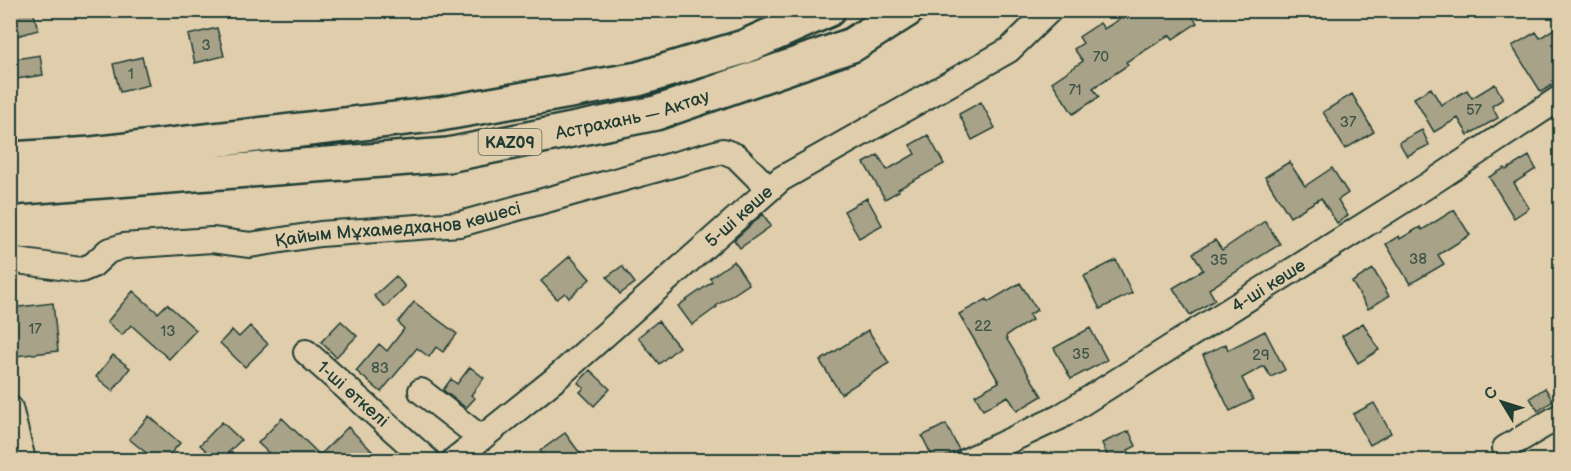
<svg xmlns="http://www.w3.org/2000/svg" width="1571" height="471" font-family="'Balsamiq Sans',sans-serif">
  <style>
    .building { fill: #a7a288; stroke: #1f3d34; stroke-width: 1.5 }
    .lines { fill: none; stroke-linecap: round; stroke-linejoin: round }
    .minor-casing { stroke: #1f3d34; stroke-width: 28 }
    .highway-casing { stroke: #1f3d34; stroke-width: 38 }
    .minor { stroke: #e0cdab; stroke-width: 24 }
    .highway { stroke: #e0cdab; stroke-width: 33 }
    .labels { text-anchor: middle; stroke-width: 6; stroke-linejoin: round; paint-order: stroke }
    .number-label { font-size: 15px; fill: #415649 }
    .shield { fill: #e0cdab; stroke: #596858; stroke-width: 1.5 }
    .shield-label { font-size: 16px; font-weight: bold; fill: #1f3d34 }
    .street-label { font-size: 18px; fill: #1f3d34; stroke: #e0cdab }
  </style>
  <rect width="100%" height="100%" fill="#e0cdab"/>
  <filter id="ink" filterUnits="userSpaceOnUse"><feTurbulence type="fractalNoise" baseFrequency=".0167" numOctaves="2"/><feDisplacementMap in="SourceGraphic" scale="12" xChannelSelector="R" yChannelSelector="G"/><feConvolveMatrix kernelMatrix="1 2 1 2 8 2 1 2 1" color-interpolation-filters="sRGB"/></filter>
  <g filter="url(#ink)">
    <!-- building -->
    <path class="building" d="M10,10H33L38,30L10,38Z
      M1134,10H1188L1197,23L1173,39L1170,35L1126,62L1128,65L1093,88L1099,97L1073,114L1052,82L1083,61L1074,49L1083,43L1079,37L1100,23L1104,29Z
      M1560,25V80L1541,92L1512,46L1536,32L1540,38Z
      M217,28L224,56L195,63L188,35Z
      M40,55L43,75L10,80V60Z
      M142,57L149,85L120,92L113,64Z
      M1495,84L1503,99L1492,106L1498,118L1468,135L1458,118L1434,132L1414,98L1431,88L1441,105L1467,90L1472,98Z
      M1352,94L1374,132L1345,149L1323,112Z
      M981,102L995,128L972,140L959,114Z
      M1422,130L1429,145L1407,156L1399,142Z
      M928,135L944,164L898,189L899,191L885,199L864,163L878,155L887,170L915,154L910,145Z
      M1529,156L1536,169L1514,183L1529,208L1514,218L1489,177L1505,168L1506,170Z
      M1289,162L1305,186L1332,168L1348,193L1338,200L1348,216L1337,223L1321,198L1290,217L1265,177Z
      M867,198L882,225L859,238L844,211Z
      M1454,210L1470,235L1438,255L1444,264L1410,284L1386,244L1399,236L1400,239L1420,227L1422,230Z
      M763,214L771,226L740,248L734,240Z
      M1265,221L1280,244L1209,289L1215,300L1190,315L1173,288L1203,270L1193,253L1215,240L1222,250Z
      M570,256L590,279L569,298L565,293L557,299L541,281Z
      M1116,260L1132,293L1100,309L1084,276Z
      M734,261L749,284L716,306L717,307L692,325L678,306L712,282L710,278Z
      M622,266L635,283L620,294L607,277Z
      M1373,269L1389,296L1368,309L1352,282Z
      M396,276L405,287L385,307L374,296Z
      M1020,283L1037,310L1029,315L1032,320L1007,335L1006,338L1042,396L1017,411L1008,396L983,410L975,395L999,382L959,314L987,299L988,302Z
      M133,291L158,313L167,304L196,330L169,359L131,325L122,335L107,322Z
      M414,302L457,334L443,352L436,347L429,357L417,348L381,392L356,371L379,344L387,351L404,329L398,322Z
      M53,303L58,351L16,356L11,308Z
      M341,321L357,336L336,357L321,342Z
      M658,321L679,347L659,364L638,337Z
      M1363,323L1379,350L1358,363L1342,336Z
      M250,326L268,344L245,367L220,343L232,330L239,337Z
      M1090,328L1107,360L1071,379L1054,348Z
      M868,330L889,363L841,394L820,361Z
      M1265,331L1285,370L1271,377L1264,366L1242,378L1253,400L1230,411L1203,355L1226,344L1228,350Z
      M113,355L130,368L113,391L96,377Z
      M470,367L484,378L471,395L475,398L466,408L443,390L451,379L457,384Z
      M590,370L610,389L594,406L580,392L584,388L578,383Z
      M1545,388L1553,401L1538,411L1530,398Z
      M1374,403L1391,433L1370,445L1353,414Z
      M149,416L180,443L165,460H155L129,439Z
      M282,418L320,455L348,427L381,460H276L258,443Z
      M222,422L241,440L221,460H216L200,445Z
      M946,424L959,450L940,460H934L922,436Z
      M1129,431L1136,446L1128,450L1132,460H1109L1102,443Z
      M565,433L585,460H547L540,451Z"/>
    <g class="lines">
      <defs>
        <g id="minor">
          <path id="s1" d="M10,260L81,270L93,265L108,251L123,246L212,240L250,245L320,234L460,224L723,151L736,156L769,189"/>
          <path id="s2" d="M306,352L427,460"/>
          <path d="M421,391L481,438"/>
          <path d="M10,408L23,460"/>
          <path d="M1505,448L1560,416"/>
          <path id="s3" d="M454,460L554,380L781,179L1009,50L1050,10"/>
          <path id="s4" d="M968,460L1060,417L1428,185L1560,98"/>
        </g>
        <g id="highway">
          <path d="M10,159L92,154L440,114L638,79L744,47L828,10"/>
          <path id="s5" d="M10,188L448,155L656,113L852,45L907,10"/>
        </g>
      </defs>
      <!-- minor casing -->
      <use href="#minor" class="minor-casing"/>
      <!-- highway casing -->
      <use href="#highway" class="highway-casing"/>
      <!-- minor -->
      <use href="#minor" class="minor"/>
      <!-- highway -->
      <use href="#highway" class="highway"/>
    </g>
  </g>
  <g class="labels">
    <!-- number labels -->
    <g class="number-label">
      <text x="206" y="50">3</text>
      <text x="1101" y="62">70</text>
      <text x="131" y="79">1</text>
      <text x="1075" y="95">71</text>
      <text x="1474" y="115">57</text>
      <text x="1348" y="127">37</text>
      <text x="1418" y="264">38</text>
      <text x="1219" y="265">35</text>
      <text x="983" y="331">22</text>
      <text x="35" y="334">17</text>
      <text x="168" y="336">13</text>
      <text x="1081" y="359">35</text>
      <text x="1261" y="360">29</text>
      <text x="380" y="373">83</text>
    </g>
    <!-- shield labels -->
    <rect class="shield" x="478.5" y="129" width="63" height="26" rx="4.5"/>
    <g class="shield-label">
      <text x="510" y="148">KAZ09</text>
    </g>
    <!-- street labels -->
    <g class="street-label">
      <text dy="6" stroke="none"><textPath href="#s5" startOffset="628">Астрахань — Актау</textPath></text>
      <text dy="6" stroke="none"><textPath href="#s3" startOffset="375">5-шi көше</textPath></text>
      <text dy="6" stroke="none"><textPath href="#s1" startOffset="398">Қайым Мұхамедханов көшесi</textPath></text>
      <text dy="6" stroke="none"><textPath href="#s4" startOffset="348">4-шi көше</textPath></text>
      <text dy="6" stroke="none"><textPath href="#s2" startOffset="63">1-ші өткелі</textPath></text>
    </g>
  </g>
  <!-- margin -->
  <rect width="1571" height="471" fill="none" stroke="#e0cdab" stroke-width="36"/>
  <rect x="18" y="18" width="1535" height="435" fill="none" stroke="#1f3d34" stroke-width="2" filter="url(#ink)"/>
  <!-- north arrow -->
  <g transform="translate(1502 402) rotate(308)" stroke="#e0cdab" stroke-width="4.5" paint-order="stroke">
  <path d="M0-4.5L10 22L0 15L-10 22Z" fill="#1f3d34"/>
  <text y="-9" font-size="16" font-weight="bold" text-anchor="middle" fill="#1f3d34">С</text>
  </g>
</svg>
